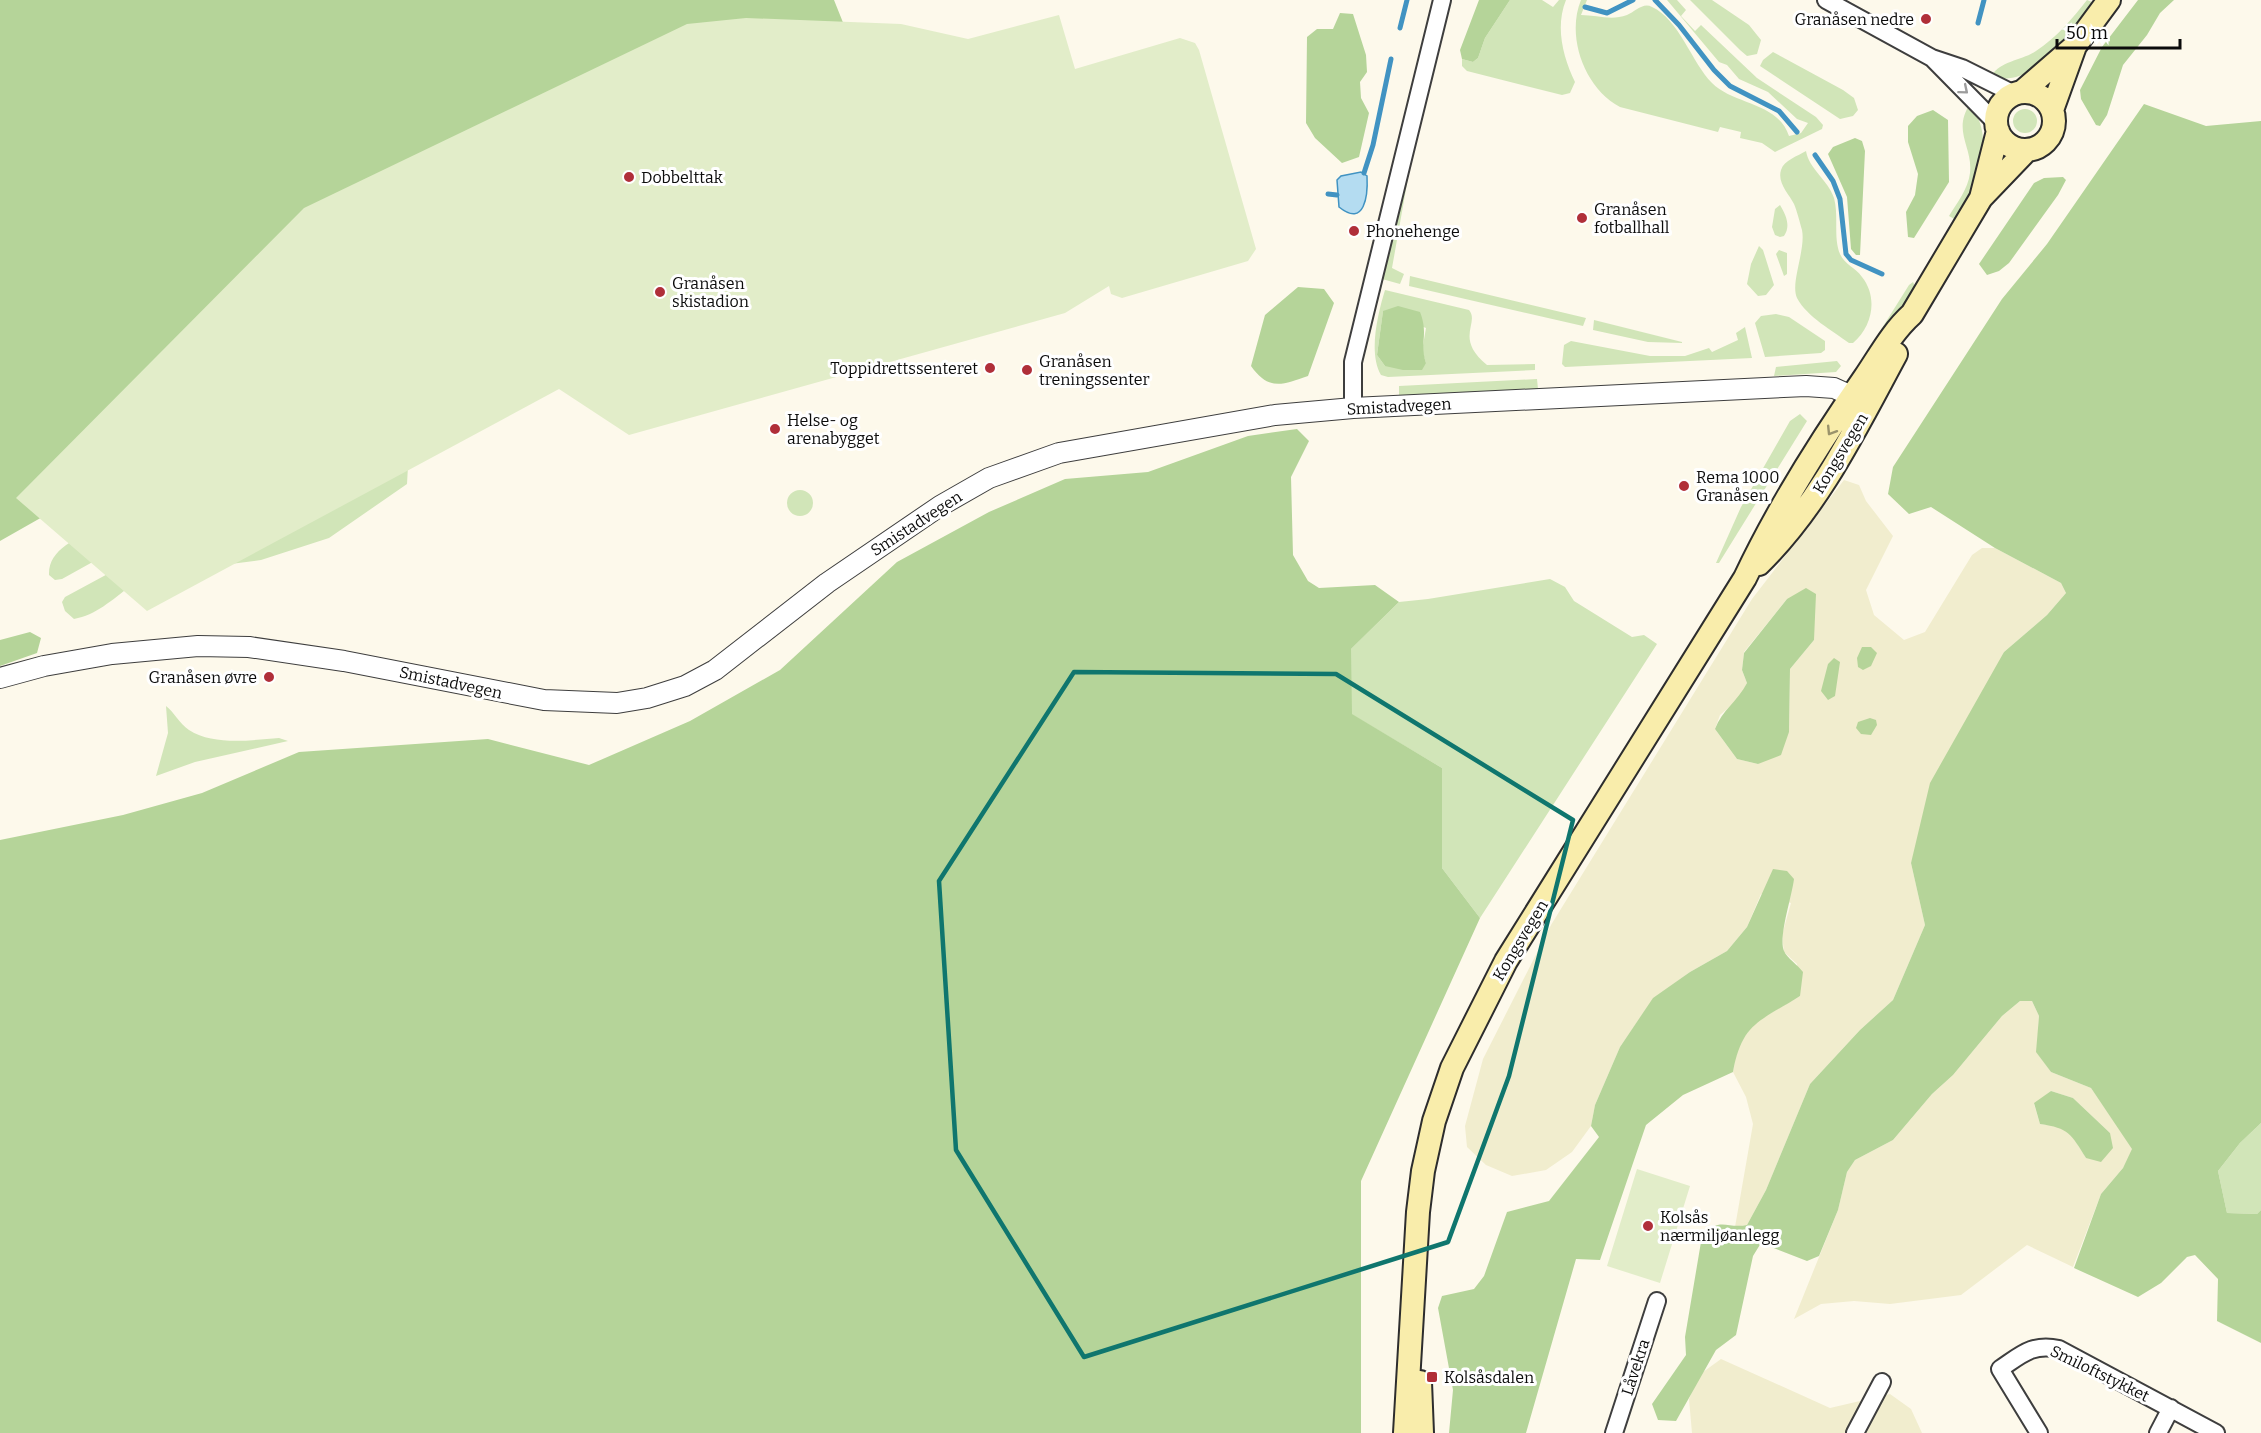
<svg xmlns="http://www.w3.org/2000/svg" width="2261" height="1433" font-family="Bitter,serif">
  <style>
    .farmland { fill: #f1edce; fill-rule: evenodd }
    .green { fill: #d1e5b8; fill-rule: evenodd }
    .forest { fill: #b5d499 }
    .pitch { fill: #e2edc9 }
    .water { fill: #b4dcf1; stroke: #4193c2; stroke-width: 1.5 }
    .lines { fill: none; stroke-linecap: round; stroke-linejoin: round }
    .stream { stroke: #4193c2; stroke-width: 5 }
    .minor-casing { stroke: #3e3e3e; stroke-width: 20 }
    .tertiary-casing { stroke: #3e3e3e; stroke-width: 22 }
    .secondary-casing { stroke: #2d2d2d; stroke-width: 26 }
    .minor { stroke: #fff; stroke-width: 16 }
    .tertiary { stroke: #fff; stroke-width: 20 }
    .secondary { stroke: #f9edab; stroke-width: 22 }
    .oneway { stroke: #9d9d9d }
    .oneway2 { stroke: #9a936b }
    .marked { fill: none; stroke: #0f766e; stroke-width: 4.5; stroke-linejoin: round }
    .poi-dot { fill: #b02f39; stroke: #fff; stroke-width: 2 }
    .labels { text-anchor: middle; stroke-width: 6; stroke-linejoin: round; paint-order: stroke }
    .poi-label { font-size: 16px; fill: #0b0b0b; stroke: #fff; text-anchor: start }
    .street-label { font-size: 16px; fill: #0b0b0b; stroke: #fff }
  </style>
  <rect width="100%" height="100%" fill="#fdf9eb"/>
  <!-- farmland -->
  <path class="farmland" d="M1844,480L1859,485L1866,501L1893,536L1866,590L1874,615L1904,640L1925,632L1972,555L1982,548H1995L2061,583L2066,593L2047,615L2004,652L1911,863L1925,925L1893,1000L1860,1030L1810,1084L1766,1190L1747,1225L1735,1227L1753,1124L1746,1097L1733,1072L1737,1048L1755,1022L1800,996L1797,964L1784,952L1782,935L1791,903L1761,894L1747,927L1727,951L1690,972L1653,999L1620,1047L1595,1105L1591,1126L1572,1152L1546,1170L1512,1176L1486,1165L1467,1147L1465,1126L1483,1059L1551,925L1752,599ZM1787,599L1814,640L1790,669L1789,732L1758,764L1737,759L1715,729L1720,715L1739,699L1747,683L1742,670L1744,652Z
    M2020,1001H2032L2039,1016L2037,1052L2051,1072L2091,1088L2133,1149L2123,1168L2101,1194L2073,1267L2027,1245L1961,1295L1890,1304L1854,1301L1821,1304L1794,1319L1838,1210L1847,1172L1855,1160L1893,1140L1932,1094L1953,1075L2002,1016ZM2051,1091L2073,1098L2110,1133L2086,1158L2071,1134L2062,1127L2040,1124L2034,1104Z
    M1721,1359L1830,1408L1890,1394L1911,1409L1922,1433H1692L1689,1399L1699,1375Z"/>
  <!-- green -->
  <path class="green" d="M1510,0H1542L1553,7L1559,0H1566C1555,27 1563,57 1575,82L1570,93L1562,95L1467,71L1462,66V59L1473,62L1478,58L1485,38Z
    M1581,0H1587L1581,15C1597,15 1611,21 1627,15C1635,12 1643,2 1652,7C1679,19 1692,63 1712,83C1734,105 1778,102 1789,136L1801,133L1808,123L1797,119L1768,92L1739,79L1727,65L1719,62L1667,0H1677L1686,10L1681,16L1695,31L1701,25L1757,78L1816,117L1823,125L1822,129L1775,152L1762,143L1740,138L1741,132L1720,127L1718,132L1620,107C1584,88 1566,36 1581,0Z
    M1690,0H1712L1749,25L1761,40L1757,54L1747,56L1740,50Z
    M2087,0L2092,2C2072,33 2033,91 1991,76C2002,60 2021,61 2036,51C2056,38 2073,18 2087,0Z
    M1773,52L1843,90L1854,98L1858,110L1853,116L1840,119L1760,66L1763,60Z
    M1970,104C1998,141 1975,185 1958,221L1949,216C1957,203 1968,189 1970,173C1973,147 1952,131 1970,104Z
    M2013 121a12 12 0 1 1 24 0a12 12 0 1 1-24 0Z
    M1806,151C1809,169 1828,180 1834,198C1839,216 1833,237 1840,254C1845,265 1855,267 1862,277C1878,297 1873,326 1853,343H1849C1833,331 1807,317 1797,298C1790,283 1806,250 1802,230C1800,223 1797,211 1794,204C1789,194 1777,183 1781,170C1784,160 1798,156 1806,151Z
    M1408,178L1392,268L1404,274L1400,284L1382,279Z
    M1780,205C1786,215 1791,226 1784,236L1780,237L1775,235L1772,227L1775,209Z
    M1759,246L1763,250L1774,285L1766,295L1758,296L1747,284L1751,264Z
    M1779,250L1787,253V274L1784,276L1776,254Z
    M1410,276L1586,318L1583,326L1409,286Z
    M1913,282L1916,289L1873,356L1867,352L1909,285Z
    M1385,290L1469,310C1480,323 1454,338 1487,365L1535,364V370L1388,377L1381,375C1368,353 1378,313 1385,290ZM1383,311L1426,328L1422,351L1426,363L1385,366L1377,355Z
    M1776,314L1789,317L1825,341V350L1821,353L1765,357L1755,323L1761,316Z
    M1594,320L1682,342V343L1648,342L1593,330Z
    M1745,327L1752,358L1565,367L1562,364L1564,345L1571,341L1650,356H1685L1709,348L1712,352L1738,340L1736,333Z
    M1837,361L1841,366L1836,372L1774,376L1776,367Z
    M573,375L408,466L407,484L329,538L261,560L215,566Z
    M1537,379L1538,389L1399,396V386Z
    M1800,414L1807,421L1719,563H1716L1741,507L1790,421Z
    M787 503a13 13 0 1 1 26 0a13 13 0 1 1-26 0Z
    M96,528L129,587C112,600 96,615 74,619L65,611L62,602L65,597L115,570L107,554L62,579L55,580L49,575C48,549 77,539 96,528Z
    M1550,579L1565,587L1574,601L1632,637L1644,635L1657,644L1480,918L1442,868V768L1351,714V649L1399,602L1428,599Z
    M166,706C174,712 179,723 189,730C214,746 251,740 279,738L288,741L195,762L156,776L168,733Z
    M2261,1123V1210L2257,1214L2227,1213L2218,1171L2240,1143Z"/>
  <!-- forest -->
  <path class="forest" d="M0,0H834L856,55L0,541Z
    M1479,0H1510L1485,38L1478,58L1473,62L1462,59L1460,50Z
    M2138,0H2174L2160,13L2147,35L2123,65L2107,115L2100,126L2096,125L2081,99L2080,90L2102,47Z
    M1340,13L1353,14L1366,55L1367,72L1360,82L1361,98L1369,113L1359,157L1342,163L1315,138L1306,123L1307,37L1317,29H1333Z
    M2144,104L2206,126L2261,121V1123L2240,1143L2218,1171L2227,1213L2257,1214L2261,1210V1343L2217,1321L2218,1279L2195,1255L2187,1257L2161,1283L2138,1297L2074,1268L2101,1194L2123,1168L2132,1149L2091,1088L2051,1072L2036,1052L2039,1016L2032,1001H2020L2002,1016L1953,1075L1932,1094L1893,1140L1855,1160L1847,1172L1838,1210L1819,1256L1807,1261L1761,1243L1753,1256L1736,1335L1716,1350L1676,1421L1658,1420L1652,1404L1686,1355L1685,1337L1702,1236C1720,1216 1726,1229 1747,1225L1766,1190L1810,1084L1860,1030L1893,1000L1925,925L1911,863L1930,783L2004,652L2047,615L2066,593L2061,583L1995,548L1931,507L1909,514L1888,494L1893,467L2002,299L2047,244Z
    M1933,110L1948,120L1949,182L1914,238L1908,237L1906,212L1915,195L1918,174L1908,142V126L1917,116Z
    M1855,138L1862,141L1865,151L1860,255H1856L1851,249L1847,197L1828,154L1833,147Z
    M2063,177L2066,180L2058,195L2009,263L1999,271L1987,275L1979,264L2034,183L2044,178Z
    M1298,287L1324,289L1334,303L1308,376C1282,385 1269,391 1251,366L1265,315Z
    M1398,306L1420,312C1429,335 1419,342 1426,363L1422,370H1403L1385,366L1377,355L1383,311Z
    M1297,429L1309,441L1291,477L1293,555L1308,581L1319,588L1375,585L1399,602L1351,649L1352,714L1442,768V868L1480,918L1361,1181V1433H0V840L123,815L202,793L299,752L488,739L589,765L690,721L780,670L897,562L989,512L1065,479L1148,472L1248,436Z
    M1806,588L1816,594L1814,640L1790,669L1789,732L1781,755L1758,764L1737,759L1715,729C1722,710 1738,701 1747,683L1742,670L1744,653L1787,599Z
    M30,632L41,638L37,653L0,666V640Z
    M1862,647H1871L1877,653L1871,666L1863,670L1858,667L1857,658Z
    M1834,658L1840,662L1835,696L1828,700L1821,691L1828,664Z
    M1870,718L1876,720L1877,725L1871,735L1861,734L1856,728L1858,722Z
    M1773,869L1787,871L1794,879C1792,896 1778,938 1784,951C1787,958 1798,965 1803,972L1800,996C1761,1021 1742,1022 1733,1072L1683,1095L1646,1125L1600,1260L1576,1259L1526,1433H1449L1453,1390L1438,1308L1442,1296L1474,1289L1484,1276L1507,1212L1549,1201L1599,1137L1591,1126L1595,1105L1620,1047L1653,998L1690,972L1727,951L1747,927Z
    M2051,1091L2073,1098L2110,1133L2113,1148L2101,1162L2086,1158C2071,1134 2069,1128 2040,1124L2034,1103Z"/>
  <!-- pitch -->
  <path class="pitch" d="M1059,15L1075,69L1180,38L1195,43L1199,50L1256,249L1248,261L1122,298L1111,294L1109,286L1065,313L629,435L559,389L147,611L16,498L304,208L687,24L746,18L901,24L968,39Z
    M1637,1169L1690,1186L1660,1283L1607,1266Z"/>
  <!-- water -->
  <path class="water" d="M1361,172L1367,176C1368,195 1365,228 1339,207L1337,180L1341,176Z"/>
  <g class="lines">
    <!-- stream -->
    <path class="stream" d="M1655,0L1679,25L1714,70L1730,86L1779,111L1797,132
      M1585,7L1607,13L1633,0
      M1978,23L1984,0
      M1400,28L1407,0
      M1815,155L1833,181L1840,199L1846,254L1851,260L1882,274
      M1364,173L1373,145L1391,59
      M1328,194L1337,195"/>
    <defs>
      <path id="minor" d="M1826,0L1932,58L1962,68L2014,94
        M1933,59L1996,123
        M1353,408V362L1442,0
        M1614,1433L1657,1301
        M1855,1433L1882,1382
        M2039,1433L2000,1369C2021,1355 2032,1343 2059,1349L2216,1433
        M2158,1433L2171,1408"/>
      <path id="tertiary" d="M0,678L44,666L112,654L198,646L249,647L344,661L544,700L617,703L647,698L685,686L715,670L827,583L940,506L989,478L1059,453L1275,415L1353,408L1806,386L1834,388L1865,402"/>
      <path id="secondary" d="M2023,91L2075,46L2109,0
        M1996 121a29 29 0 1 1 58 0a29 29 0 1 1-58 0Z
        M2052,110L2075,46
        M1981,198L1998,131
        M1759,564C1819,505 1856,428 1896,354
        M1420,1382L1422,1433
        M1405,1433L1418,1212L1423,1171L1434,1121L1452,1068L1506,961L1745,578C1778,508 1821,440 1865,377C1880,355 1892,332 1912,314L1981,198L2027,150"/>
    </defs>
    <!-- minor casing -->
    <use href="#minor" class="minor-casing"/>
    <!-- tertiary casing -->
    <use href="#tertiary" class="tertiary-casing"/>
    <!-- secondary casing -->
    <use href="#secondary" class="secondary-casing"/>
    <!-- minor -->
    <use href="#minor" class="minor"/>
    <!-- tertiary -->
    <use href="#tertiary" class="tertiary"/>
    <!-- secondary -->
    <use href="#secondary" class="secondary"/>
  </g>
  <!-- one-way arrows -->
  <defs><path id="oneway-chevron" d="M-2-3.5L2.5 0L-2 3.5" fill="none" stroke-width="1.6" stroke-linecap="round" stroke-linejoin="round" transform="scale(1.5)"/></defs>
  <use class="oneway" href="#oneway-chevron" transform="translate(1964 90) rotate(40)"/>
  <use class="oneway2" href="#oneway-chevron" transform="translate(1831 431) rotate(122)"/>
  <!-- marked area -->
  <path class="marked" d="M1074,672L1336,674L1573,820L1509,1076L1448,1242L1084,1357L956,1150L939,881Z"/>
  <!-- markers -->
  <g class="poi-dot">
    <circle cx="1926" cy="19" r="6"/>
    <circle cx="629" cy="177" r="6"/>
    <circle cx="1582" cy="218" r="6"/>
    <circle cx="1354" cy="231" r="6"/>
    <circle cx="660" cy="292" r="6"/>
    <circle cx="990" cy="368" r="6"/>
    <circle cx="1027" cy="370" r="6"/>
    <circle cx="775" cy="429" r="6"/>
    <circle cx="1684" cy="486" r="6"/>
    <circle cx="269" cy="677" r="6"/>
    <circle cx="1648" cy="1226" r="6"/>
    <rect x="1426" y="1371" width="12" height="12" rx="3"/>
  </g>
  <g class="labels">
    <!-- poi labels -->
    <g class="poi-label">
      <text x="1914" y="25" text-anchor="end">Granåsen nedre</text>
      <text x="641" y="183">Dobbelttak</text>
      <text x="1594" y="215">Granåsen<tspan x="1594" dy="18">fotballhall</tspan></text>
      <text x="1366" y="237">Phonehenge</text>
      <text x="672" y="289">Granåsen<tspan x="672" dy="18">skistadion</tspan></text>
      <text x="1039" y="367">Granåsen<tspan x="1039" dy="18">treningssenter</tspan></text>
      <text x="978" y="374" text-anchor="end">Toppidrettssenteret</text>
      <text x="787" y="426">Helse- og<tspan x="787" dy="18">arenabygget</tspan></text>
      <text x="1696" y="483">Rema 1000<tspan x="1696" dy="18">Granåsen</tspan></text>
      <text x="257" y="683" text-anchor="end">Granåsen øvre</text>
      <text x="1660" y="1223">Kolsås<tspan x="1660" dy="18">nærmiljøanlegg</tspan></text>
      <text x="1444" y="1383">Kolsåsdalen</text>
    </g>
    <!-- street labels -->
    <g class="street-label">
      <text transform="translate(1399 406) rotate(-3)" y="6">Smistadvegen</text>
      <text transform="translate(1840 453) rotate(-59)" y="6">Kongsvegen</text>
      <text transform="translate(916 523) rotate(-33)" y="6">Smistadvegen</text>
      <text transform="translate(451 682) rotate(12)" y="6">Smistadvegen</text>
      <text transform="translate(1520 940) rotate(-59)" y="6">Kongsvegen</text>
      <text transform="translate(1635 1367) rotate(-72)" y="6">Låvekra</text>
      <text transform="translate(2100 1373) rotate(26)" y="6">Smiloftstykket</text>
    </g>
  </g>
  <!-- scale -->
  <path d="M2057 39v9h123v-9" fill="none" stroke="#0b0b0b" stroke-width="3"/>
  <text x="2066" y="39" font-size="18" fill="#0b0b0b" stroke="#ffffff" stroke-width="4.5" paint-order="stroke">50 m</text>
</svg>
